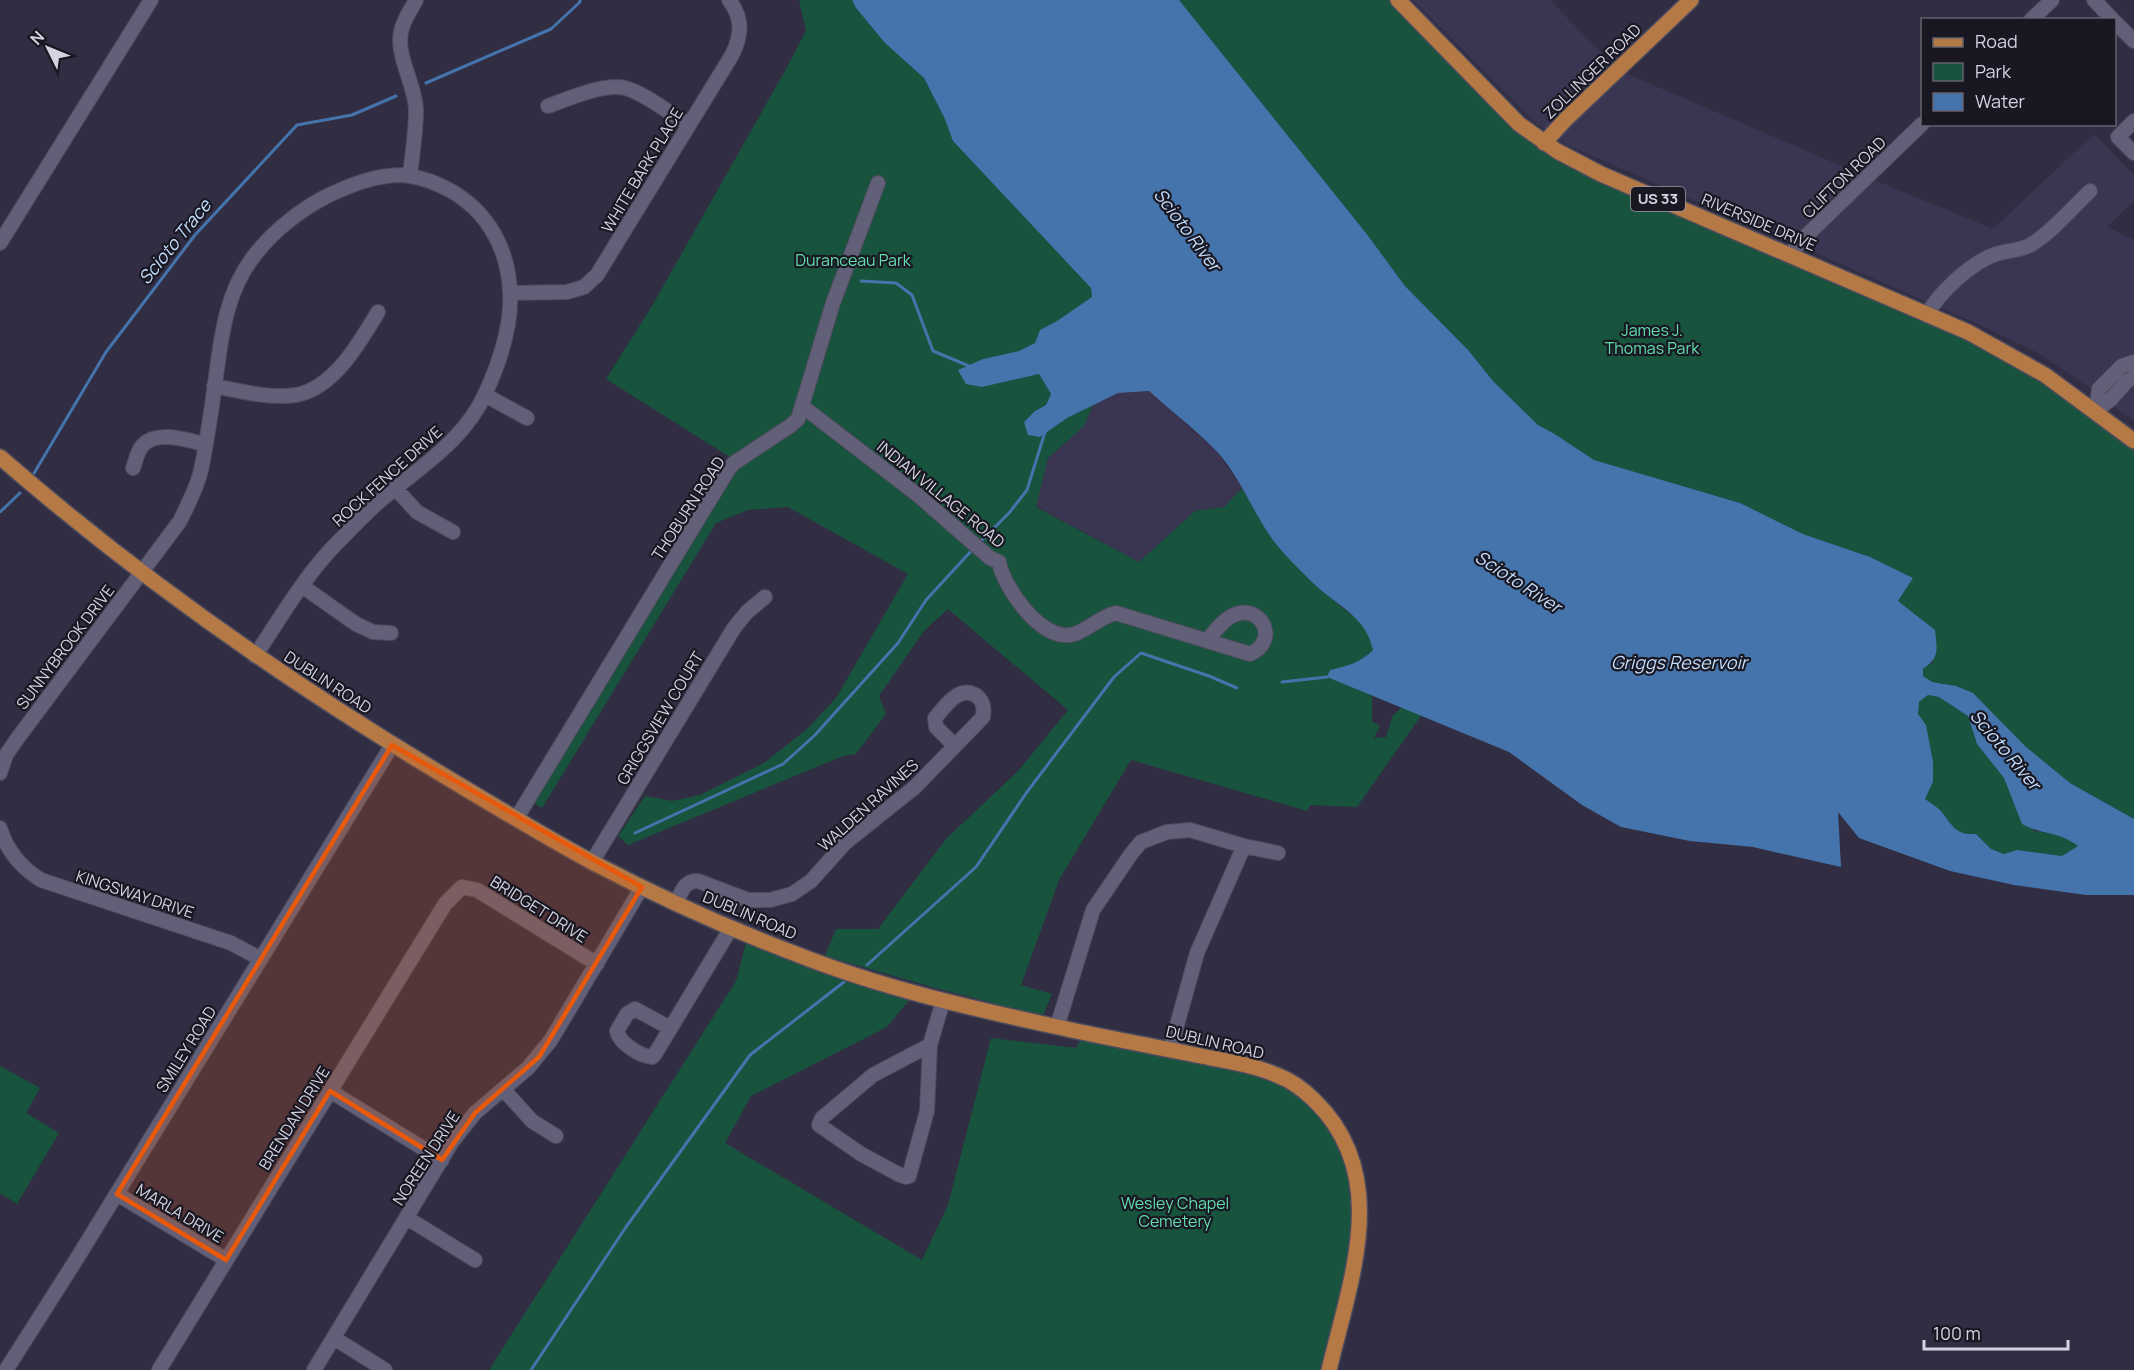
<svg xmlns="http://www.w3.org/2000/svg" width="2134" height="1370" font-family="Manrope,sans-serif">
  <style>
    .built { fill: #3a3652 }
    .green { fill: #17533d }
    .water { fill: #4574ac; fill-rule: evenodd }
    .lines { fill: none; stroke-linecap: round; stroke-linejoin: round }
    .stream { stroke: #4574ac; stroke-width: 3 }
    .minor-casing { stroke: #4d4b5d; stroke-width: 16 }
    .major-casing { stroke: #4d4b5d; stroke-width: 18 }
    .minor { stroke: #626078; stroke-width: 14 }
    .major { stroke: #b47945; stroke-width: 15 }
    .marked { fill: #e8590c; fill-opacity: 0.2; stroke: #e8590c; stroke-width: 4.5; stroke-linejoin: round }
    .labels { text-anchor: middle; stroke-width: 4.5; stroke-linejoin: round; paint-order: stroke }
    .shield { fill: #191822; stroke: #9c9ba8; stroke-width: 1.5 }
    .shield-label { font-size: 15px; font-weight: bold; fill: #d4d3e1 }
    .street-label { font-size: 16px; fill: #d4d3e1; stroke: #191822 }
    .park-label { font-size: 16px; fill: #61dcac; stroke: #191822 }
    .water-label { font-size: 18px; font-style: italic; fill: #c3ddfd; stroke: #191822 }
  </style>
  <rect width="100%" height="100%" fill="#312e44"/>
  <!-- built -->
  <path class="built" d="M1413,0H1550L1618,70L1867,177L1993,229L2094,134L2134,175V201L2107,227L2134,240V421L2083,383L2038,353L1978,324L1567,145L1537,124Z
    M1149,391L1219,454L1242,488L1224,507L1195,511L1139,562L1036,506L1048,458L1083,426L1093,405L1118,393Z"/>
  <!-- green -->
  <path class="green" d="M799,0H852L856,8L885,43L924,78L944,117L953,141L1091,287L1092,297L1057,321L1040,330L1035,343L1019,351L983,359L982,387L1039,374L1051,394L1046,405L1035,411L1040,437L1067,418L1093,405L1084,426L1048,458L1036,507L1139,562L1195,511L1224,507L1242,488L1269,535L1314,584L1344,609L1358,619L1369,634L1373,650C1360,663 1347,666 1330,670L1367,692L1372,697V721L1380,726L1374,738L1386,737L1393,715L1410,701L1430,703L1357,807L1310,805L1307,811L1131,760L1059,880L1021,985L1052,994L1043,1016L932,987L825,956L836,929H878L946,839L1019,770L1068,710L948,609L924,631L879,696L886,714L856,754L843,756L628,845L618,836L645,796L672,801L700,795L764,763L807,729L836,698L908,574L788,507L748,510L716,523L542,808L531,802L736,461L606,379L652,306L786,69L806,31Z
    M1179,0H1398L1544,143L1968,332L2134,441V819L2070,783L2025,746L1956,686L1932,682L1923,676V669L1933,662L1929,625L1898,601L1913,578L1870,557L1803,534L1740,503L1593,460L1553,433L1538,425L1493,381L1469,351L1405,286L1366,233Z
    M1928,695L1939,697L1968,716L1977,744L2004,778L2034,831L2058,834L2079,846L2062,856L2017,850L2004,854L1991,849L1976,834C1955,835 1953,826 1941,811C1937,807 1931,803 1925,799L1933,782L1918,714L1919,702Z
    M746,943L819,971L910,999L887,1027L751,1096L725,1143L922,1260L948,1205L991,1038L1076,1048L1085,1032L1281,1076L1324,1111L1360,1198L1329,1370H489L736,981Z
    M0,1066L40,1088L26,1113L59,1133L17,1204L0,1193Z"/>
  <!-- water -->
  <path class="water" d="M852,0H1179L1366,233L1405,286L1469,351L1493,381L1538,425L1553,433L1594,460L1740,503L1803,534L1870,557L1913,578L1898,601L1935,630C1937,650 1940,657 1923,669V676L1932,682L1956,686L1973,693L2025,746L2070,783L2134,819V895H2086L2014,885L1950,871L1859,838L1838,812L1841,867L1753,847L1690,841L1621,827L1582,805L1509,752L1327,677L1330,670C1347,666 1360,663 1373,650C1366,616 1337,606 1314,584C1300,570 1279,550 1268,533C1251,507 1240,479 1220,455C1199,432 1172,412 1149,391L1118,393L1067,418L1040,437L1028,435L1024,422L1035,411L1046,405L1051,394L1039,374L982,387L966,384L958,370L983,359L1019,351L1035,343L1040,330L1057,321L1092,297L1091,288L953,141L944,117L924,78L885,43L856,8ZM1928,695L1939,697L1968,716L1977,744L2004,778L2022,824C2042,835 2058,831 2078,846L2062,856L2017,850L2004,854L1991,849L1976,834C1955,835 1953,826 1941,811C1937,807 1931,803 1925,799L1933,782V762L1926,725L1918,714L1919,702Z"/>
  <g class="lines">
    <!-- stream -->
    <path class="stream" d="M426,83L551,29L580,2V0
      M861,281L896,283L912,295L933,351L969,366
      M33,475L106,352L195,235L297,125L352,115L396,96
      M0,512L20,493
      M980,542L1009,513L1027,490L1045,432
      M1282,682L1327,677
      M635,833L783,764L815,735L898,643L926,600L973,549
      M867,965L976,867L1027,792L1114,677L1141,653L1209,676L1237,688
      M531,1370L626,1227L750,1055L844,982"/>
    <defs>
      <path id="minor" d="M2094,0L2113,20
        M2031,20L2052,0
        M2114,21L2134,41
        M548,106C568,99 604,83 625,88C643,92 672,115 689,125
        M2134,121L2118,137L2134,153
        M410,176C412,155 416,132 416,111C416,83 392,52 403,25C406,16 412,8 416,0
        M0,243L151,0
        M1790,254L1807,235L1922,124
        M510,293L567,292L584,287L597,275L732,55C742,35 743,18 729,0
        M1927,315C1938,293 1972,262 1996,254C2008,250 2021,251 2032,244C2052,232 2073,207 2090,191
        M214,386C240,391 270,399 296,395C334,388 360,342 378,312
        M485,395L527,418
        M802,406L919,496L990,558L999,562C1004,588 1040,639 1070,635C1085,633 1097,618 1116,613L1250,654C1281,640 1260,603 1234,615C1224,619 1214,632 1207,641
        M2096,411L2099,389L2122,366L2134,362
        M2096,411L2111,399L2127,381L2134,377
        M133,468C136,461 137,451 143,445C157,430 187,440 204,444
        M396,489L417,512L453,532
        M302,586L356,624L373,632L391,633
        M0,773L6,755L17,739L180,521C188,504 197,488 201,470C207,442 211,413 215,384C221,339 225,293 254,256C273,231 301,209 329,195C353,184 376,175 402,175C415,176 428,180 439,185C483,204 508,244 510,292C512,325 500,361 486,392C464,443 413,471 373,507C361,518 350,530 338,542C305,575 281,617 255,656
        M516,819L728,470L734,463L790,426L798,419L833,303L878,183
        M0,828C7,851 20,867 41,880L231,943L261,959
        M592,862L734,628L747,612L765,597
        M676,903C681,892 685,880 698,881L748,900H770L792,894L811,881L845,843L915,787L983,717C984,709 984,702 977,696C959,684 946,706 935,718L936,727L955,746
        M1057,1027L1093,910L1131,854L1141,842L1167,832L1190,830L1244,846L1278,853
        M670,1028L635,1009L627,1014L617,1031C619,1043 640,1056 652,1057L655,1054L731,928
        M930,1045L873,1075L822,1118L819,1125L861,1154L900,1175L906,1177L909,1176L927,1111L930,1045L943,1001
        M1170,1050L1197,953L1244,846
        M503,1089L532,1121L556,1136
        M330,1091L442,1160
        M117,1194L226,1260
        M407,1218L475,1260
        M334,1338L385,1370
        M6,1370L76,1260L392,745
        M159,1370L445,904L462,887L477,890L597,964
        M314,1370L452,1142L475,1113L528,1068L551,1040L642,887"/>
      <path id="major" d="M1398,0L1519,124L1557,151L1601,174L1968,332L2045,375L2134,441
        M1544,143L1565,120L1691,0
        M0,457C140,579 289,683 448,778C496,807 544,836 594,863C659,897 727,928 796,954C879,987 966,1007 1053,1026C1102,1037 1152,1046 1201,1056C1227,1061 1254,1065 1279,1076C1292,1081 1305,1091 1315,1101C1392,1176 1350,1281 1329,1370"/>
    </defs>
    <!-- minor casing -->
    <use href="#minor" class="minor-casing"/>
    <!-- major casing -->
    <use href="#major" class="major-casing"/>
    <!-- minor -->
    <use href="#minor" class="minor"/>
    <!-- major -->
    <use href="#major" class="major"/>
  </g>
  <!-- marked area -->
  <path class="marked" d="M392,745L642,887L539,1057L475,1113L442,1160L330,1091L226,1260L117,1194Z"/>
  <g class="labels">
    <!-- shield labels -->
    <rect class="shield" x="1631" y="187" width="54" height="24" rx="4.5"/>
    <g class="shield-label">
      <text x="1658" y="204">US 33</text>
    </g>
    <!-- street labels -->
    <g class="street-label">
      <text transform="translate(1592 71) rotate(-44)" y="6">ZOLLINGER ROAD</text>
      <text transform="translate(642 170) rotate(-59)" y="6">WHITE BARK PLACE</text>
      <text transform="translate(1844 177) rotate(-44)" y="6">CLIFTON ROAD</text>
      <text transform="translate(1759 222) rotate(23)" y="6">RIVERSIDE DRIVE</text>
      <text transform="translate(387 476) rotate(-42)" y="6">ROCK FENCE DRIVE</text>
      <text transform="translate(941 494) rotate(39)" y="6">INDIAN VILLAGE ROAD</text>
      <text transform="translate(688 508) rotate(-57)" y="6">THOBURN ROAD</text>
      <text transform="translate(65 647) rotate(-53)" y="6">SUNNYBROOK DRIVE</text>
      <text transform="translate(328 682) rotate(33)" y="6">DUBLIN ROAD</text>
      <text transform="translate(660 718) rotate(-59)" y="6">GRIGGSVIEW COURT</text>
      <text transform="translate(868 805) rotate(-42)" y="6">WALDEN RAVINES</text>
      <text transform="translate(135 894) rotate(18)" y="6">KINGSWAY DRIVE</text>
      <text transform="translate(539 909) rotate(32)" y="6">BRIDGET DRIVE</text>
      <text transform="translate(750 915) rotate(23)" y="6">DUBLIN ROAD</text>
      <text transform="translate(1215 1042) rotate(13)" y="6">DUBLIN ROAD</text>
      <text transform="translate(186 1049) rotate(-58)" y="6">SMILEY ROAD</text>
      <text transform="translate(294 1118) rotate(-58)" y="6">BRENDAN DRIVE</text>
      <text transform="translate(426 1158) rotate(-57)" y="6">NOREEN DRIVE</text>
      <text transform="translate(180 1213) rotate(31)" y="6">MARLA DRIVE</text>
    </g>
    <!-- park labels -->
    <g class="park-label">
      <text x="853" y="266">Duranceau Park</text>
      <text x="1652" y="336">James J.<tspan x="1652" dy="18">Thomas Park</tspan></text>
      <text x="1175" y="1209">Wesley Chapel<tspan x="1175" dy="18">Cemetery</tspan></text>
    </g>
    <!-- water labels -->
    <g class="water-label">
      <text transform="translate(1187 230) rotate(53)" y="6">Scioto River</text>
      <text transform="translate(175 242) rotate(-51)" y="6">Scioto Trace</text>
      <text transform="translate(1518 582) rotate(33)" y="6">Scioto River</text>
      <text x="1679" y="669">Griggs Reservoir</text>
      <text transform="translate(2005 750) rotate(50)" y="6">Scioto River</text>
    </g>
  </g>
  <!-- legend -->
  <rect x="1921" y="18" width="195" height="108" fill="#191822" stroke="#64636e" stroke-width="1.5"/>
  <rect x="1933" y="38" width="30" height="9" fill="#b47945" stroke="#64636e" stroke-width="1.5"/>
  <text x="1975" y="48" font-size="18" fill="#d4d3e1">Road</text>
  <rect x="1933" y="63" width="30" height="18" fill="#17533d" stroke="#64636e" stroke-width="1.5"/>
  <text x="1975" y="78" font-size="18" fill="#d4d3e1">Park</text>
  <rect x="1933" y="93" width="30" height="18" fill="#4574ac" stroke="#64636e" stroke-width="1.5"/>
  <text x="1975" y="108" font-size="18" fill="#d4d3e1">Water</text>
  <!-- north arrow -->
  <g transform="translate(48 48) rotate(313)" stroke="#191822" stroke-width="4.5" paint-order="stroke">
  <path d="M0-4.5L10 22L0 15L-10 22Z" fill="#d4d3e1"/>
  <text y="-9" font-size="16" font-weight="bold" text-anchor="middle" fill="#d4d3e1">N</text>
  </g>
  <!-- scale -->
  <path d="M1924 1340v9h144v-9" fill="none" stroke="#d4d3e1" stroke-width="3"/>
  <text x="1933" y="1340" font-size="18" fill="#d4d3e1" stroke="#191822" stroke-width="4.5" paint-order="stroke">100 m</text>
</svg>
